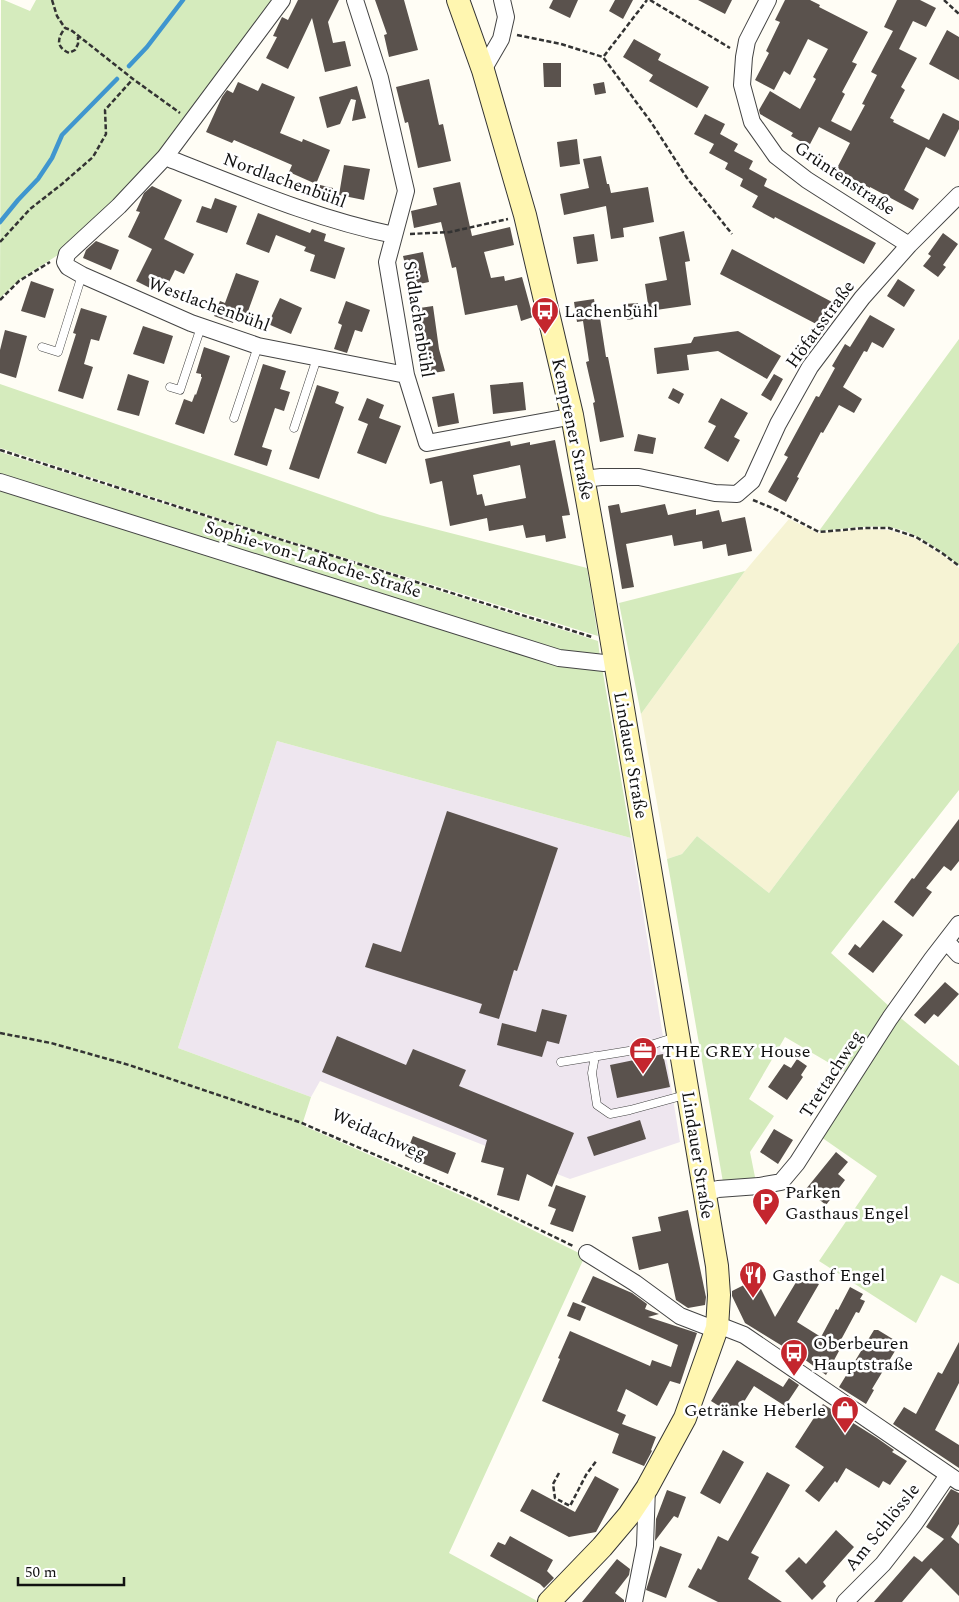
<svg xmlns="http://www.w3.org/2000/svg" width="959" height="1602" font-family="Spectral,serif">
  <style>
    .industrial { fill: #eee6ef }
    .farmland { fill: #f6f3d4 }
    .green { fill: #d5ebbd }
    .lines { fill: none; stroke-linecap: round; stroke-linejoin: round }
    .stream { stroke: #3f96cf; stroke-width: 4.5 }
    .building { fill: #5a524d; fill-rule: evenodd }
    .service-casing { stroke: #444; stroke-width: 9 }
    .minor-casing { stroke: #444; stroke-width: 18 }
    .secondary-casing { stroke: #333; stroke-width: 24 }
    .path { stroke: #333; stroke-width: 2.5; stroke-dasharray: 5 2.5; stroke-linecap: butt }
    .service { stroke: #fff; stroke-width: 8 }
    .minor { stroke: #fff; stroke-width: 16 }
    .secondary { stroke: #fff6b0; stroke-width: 22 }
    .labels { text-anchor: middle; stroke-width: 5; stroke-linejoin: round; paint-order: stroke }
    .street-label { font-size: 18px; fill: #111; stroke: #fff }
    .poi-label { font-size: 18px; fill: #111; stroke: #fff; text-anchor: start }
  </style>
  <rect width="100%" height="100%" fill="#fffdf5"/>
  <!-- industrial -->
  <path class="industrial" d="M277,741L631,838L680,1142L570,1179L320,1081L311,1097L178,1048Z"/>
  <!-- farmland -->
  <path class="farmland" d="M789,519L818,533L865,529L889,530L916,539L941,554L959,568V642L769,893L697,836L682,854L667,859L641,714L745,571Z"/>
  <!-- green -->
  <path class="green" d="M1,0H4L30,11L36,0H279L163,156L61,253L19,280L0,298Z
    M959,339V565C939,550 914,530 888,527C865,525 842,529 819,531Z
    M0,384L380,515L587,568L598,636L277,537L0,448Z
    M0,452L598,641L600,658L560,654L0,477Z
    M0,488L602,667L631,838L277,741L178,1048L311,1097L302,1125L476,1202L585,1256L449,1553L539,1602H0Z
    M745,571L641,714L619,603Z
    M959,642V790L831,953L891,1008L848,1074L785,1037L749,1099L774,1116L750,1152L756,1182L724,1188L667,859L682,854L697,836L769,893Z
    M897,1015L959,1066V1284L941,1275L916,1323L819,1261L877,1176L821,1137Z"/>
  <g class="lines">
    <!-- stream -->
    <path class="stream" d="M129,66L147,47L183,0
      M0,222L18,200L38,179L52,158L62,135L117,79"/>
  </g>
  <!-- building -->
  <path class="building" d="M298,0H339L328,22L333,43L345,41L351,66L325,72L312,18L288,69L266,58L277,37L273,36L282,17L288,20Z
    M375,0H404L418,50L389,57L384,35L387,34Z
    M553,0H578L570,18L549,8Z
    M615,0H633L623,19L609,11Z
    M698,0H732L725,14Z
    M785,0H810L820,5L819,7L868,32L852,62L857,64L842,92L845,94L831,121L851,131L865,105L862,104L877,75L871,72L893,31L884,27L897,0H920L936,8L926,27L913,21L899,49L917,58L901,87L905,90L890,118L894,120L893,122L929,140L943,113L959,121V129L945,157L926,147L904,190L919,199L913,210L870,187V188L836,170L850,143L819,127L809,146L791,136L793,133L760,114L759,110L770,91L800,109L816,79L813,77L828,49L808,39L790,75L784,71L774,90L755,80L769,53L766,51L780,22L775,20Z
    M947,30L959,37V80L929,64Z
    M634,39L661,54L658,60L709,87L697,108L649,81L653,75L623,57Z
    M543,63H561V87H544Z
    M429,79L439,125L443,124L451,161L418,168L408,122L405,123L396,87Z
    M238,82L258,91L262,83L295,97L280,133L302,142L303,139L330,150L316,184L289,172L292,165L234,140L232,143L206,132L222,97L227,90L233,93Z
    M604,82L606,93L595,95L593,84Z
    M357,86L366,118L352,121L356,100L351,99L340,124L327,128L319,97Z
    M705,114L725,124L720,134L738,144L734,151L753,161L749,169L767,179L764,186L876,243L864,264L775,217L774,219L752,207L758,196L740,186L743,179L725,169L728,163L709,153L714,144L694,134Z
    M577,139L580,164L560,167L557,142Z
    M601,156L607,184H609L611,193L648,187L654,222L623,228L624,237L611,239L606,206L564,215L560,194L589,188L583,159Z
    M344,165L370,169L364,200L339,195Z
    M460,182L472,236L510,227L514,245L484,252L491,278L504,276L505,281L522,277L533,317L521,321L517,305L465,315L456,267L452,268L441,222L414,228L411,211L437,205L433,188Z
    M320,185L333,188L330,200L318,198Z
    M152,186L182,200L164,239L194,254L184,274L175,270L168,284L155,278L150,288L136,281L152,249L128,237L140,212L136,211L144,193Z
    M215,198L237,206L227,233L196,222L202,206L211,209Z
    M258,213L310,233L312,229L326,234L324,241L345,248L335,279L310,271L315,255L304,251L306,247L276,235L269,253L246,244Z
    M684,231L690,261L685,262L691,305L649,311L645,284L667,280L659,237Z
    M943,233L958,244L943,265L946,267L938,277L923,266L931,256L928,254Z
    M594,234L598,261L577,264L573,237Z
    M96,241L119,250L111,270L83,258L86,250Z
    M732,249L834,303L822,327L720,274Z
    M423,252L429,282L410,286L403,256Z
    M236,273L259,281L247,314L238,311L233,323L214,316L220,301L225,303Z
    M898,279L915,290L904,307L887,296Z
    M31,281L54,289L45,318L21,311Z
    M280,298L302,308L291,334L268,324Z
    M594,299L597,318H600L606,357H608L624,437L600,442L593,403L595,402L586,362L589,361L583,321L577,322L574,302Z
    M346,301L370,310L362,332L355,330L347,353L334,349L342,325L338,323Z
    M638,303L640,318L627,320L625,304Z
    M433,306L439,349L445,371L428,374L422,340H417L413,309Z
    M81,308L107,316L99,341L91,339L84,364L93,367L83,399L58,391L76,334L73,333Z
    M870,315L895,329L883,348L872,342L867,352L864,351L843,387L862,399L854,413L839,405L823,433L821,432L797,477L799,478L786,502L768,492L788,457L784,455L816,396L819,397L835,368L832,366L845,344L850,347Z
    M143,326L173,336L164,364L133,354Z
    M5,330L27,336L16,378L0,373V350Z
    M738,331L781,356L767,379L718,351L687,355L689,370L657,374L654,348L691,343L694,337Z
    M204,347L230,356L204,434L175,424L184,399L192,402L195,394L196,395L202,377H201V374L196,373Z
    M263,364L286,371L280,389L290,392L284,411L275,408L262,447L272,450L267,466L234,455Z
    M128,374L149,381L139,416L117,410Z
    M774,374L783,379L771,401L761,395Z
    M523,382L526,410L493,414L490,385Z
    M317,385L339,392L335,403L344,407L319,479L289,469Z
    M673,388L684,394L679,404L668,398Z
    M454,393L459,423L438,427L432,397Z
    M367,398L384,405L379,418L401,426L386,464L357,453L368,424L358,420Z
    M721,398L748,413L734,437L740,440L728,462L704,448L716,426L708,422Z
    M638,434L656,438L653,454L634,451Z
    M555,440L570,515L562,516L566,538L546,542L545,535L526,538L523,525L489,531L487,518L450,526L442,481L430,484L425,459L510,441L511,446L530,442V445ZM520,465L526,498L485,506L482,494L477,495L473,475Z
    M619,504L621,513L665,504L668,515L696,509V515L719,510L722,522L745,517L752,551L728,556L726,544L703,549L702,541L674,546L672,535L626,544L634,587L622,589L608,506Z
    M447,811L558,848L517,971L514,970L499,1019L479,1013L482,1004L365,967L373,943L401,952Z
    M959,819V861L951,871L944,866L926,888L932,892L913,917L894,902L912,878L914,879Z
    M883,920L903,935L873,973L848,954L855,944L860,948Z
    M945,982L959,994L938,1017L934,1014L925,1024L914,1015Z
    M542,1009L567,1015L559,1044L547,1041L542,1057L497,1045L502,1023L536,1032Z
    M337,1036L406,1065L413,1049L466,1070L459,1086L574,1133L552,1187L527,1174L519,1201L497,1195L504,1168L481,1162L487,1140L322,1072Z
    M663,1054L670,1087L617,1098L610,1065Z
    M797,1059L807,1066L801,1075L803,1077L787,1100L768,1087L784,1064L791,1068Z
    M640,1120L646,1139L594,1156L587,1137Z
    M774,1129L793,1140L778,1164L760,1152Z
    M413,1136L456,1153L448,1174L405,1156Z
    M836,1152L848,1162L838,1174L845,1180L826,1205L806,1189Z
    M556,1185L586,1196L573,1232L550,1224L556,1209L548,1206Z
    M688,1210L706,1297L705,1305L688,1308L676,1300L668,1263L639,1270L632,1237L661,1231L658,1217Z
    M801,1274L819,1284L797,1322L821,1337L836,1309L838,1310L850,1287L863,1294L860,1299L865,1301L859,1313L856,1312L836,1349L839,1351L826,1375L797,1354V1355L745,1323L732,1296V1291L756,1279L775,1317Z
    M593,1276L632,1293L647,1304L645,1309L659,1314L648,1317L697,1333L680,1384L670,1381L657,1406L626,1389L617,1411L626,1415L622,1424L656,1437L651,1450L652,1451L644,1466L612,1453L619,1434L542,1401L560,1359L558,1358L570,1331L650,1366L652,1360L671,1367L678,1345L581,1302Z
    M573,1302L586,1307L580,1321L567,1316Z
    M874,1330H878L896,1341L891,1349L895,1351L872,1389L874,1390L866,1404L839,1387Z
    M959,1342V1383L935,1430L959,1445V1468L893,1424L904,1407L916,1414L938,1372L942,1374Z
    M737,1360L783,1387L789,1378L799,1385L785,1406L754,1386L735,1416L711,1401Z
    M823,1404L877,1438L894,1450L892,1452L907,1461L890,1485L883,1481L879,1488L846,1468L837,1483L835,1481L819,1502L805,1491L824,1467L795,1447Z
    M723,1450L744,1462L720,1504L700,1493Z
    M767,1472L790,1485L751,1553L759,1557L748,1579L782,1602H718L688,1587L698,1568L701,1570L718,1536L728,1541Z
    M595,1476L619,1489L596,1532L569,1537L520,1511L532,1489L575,1512Z
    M951,1489L959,1493V1524L951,1537L959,1544V1596L931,1568L902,1602H874L914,1556L922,1562L944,1539L926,1527Z
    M667,1490L686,1497L678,1518L674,1516L655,1541L656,1519Z
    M836,1530L854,1547L823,1582L826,1586L812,1600L785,1571L799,1557L806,1564Z
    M510,1536L553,1560L547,1571L554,1578L544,1588L540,1584L490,1556L498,1542L505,1545Z
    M660,1546L682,1554L666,1598L646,1590Z
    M617,1559L630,1569L629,1575L615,1593L624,1600V1602H582Z"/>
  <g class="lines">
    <defs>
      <path id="service" d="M42,347L58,352L82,275
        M170,387L180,390L201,327
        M234,418L258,346
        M294,428L317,358
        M595,1056L592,1073L597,1105L610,1114L630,1110L685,1095
        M561,1062L635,1050L676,1037"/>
      <path id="minor" d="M282,0L165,157L119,206L67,254L65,262L68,267L82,275L191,323L258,346L406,375
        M355,0L380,78L406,191L387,262L406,375L427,443L563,418L572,415
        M768,0L747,41L744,57L742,85L752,122L776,156L807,180L909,245
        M483,70L501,39L506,17L502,0
        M165,157C240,186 315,219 394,235
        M584,479L601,477H639L715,493L737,494L752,481L778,424L810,367L862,298L909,245L959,195
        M0,482L559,658L604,663L615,661
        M946,941L959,955
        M705,1193L718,1189L759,1186L781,1182L797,1163L890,1018L932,959L959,924
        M587,1253L635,1283L680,1316L711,1328H726L744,1335L959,1482
        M634,1602L645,1546L647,1488
        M845,1602L883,1564L915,1523L948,1475"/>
      <path id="secondary" d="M458,0L483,70L525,215L572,415L600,572L717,1266L719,1295L717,1328L685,1418L647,1488L629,1515L602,1547L549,1602"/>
    </defs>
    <!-- service casing -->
    <use href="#service" class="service-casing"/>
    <!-- minor casing -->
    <use href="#minor" class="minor-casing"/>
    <!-- secondary casing -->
    <use href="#secondary" class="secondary-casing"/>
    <!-- path -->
    <path class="path" d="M52,0L57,16L65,28
      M650,0L730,48
      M944,0L959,14
      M78,35V44L75,50L69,53C56,47 57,39 65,28L71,30L133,79L180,113
      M517,35L561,44L603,57L651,122L687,178L732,234
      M604,56L647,0
      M410,234L450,232L508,219
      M0,242L30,209L62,184L93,157L106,134L105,110L133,79
      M0,300L19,281L50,262
      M0,450L276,538L592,637
      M753,500L777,510L819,532L865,528H889L916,537L942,553L959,566
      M0,1033L51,1043L129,1065L302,1123L477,1199L573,1246
      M559,1473L553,1484L555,1498L570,1506L586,1475L597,1460"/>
    <!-- service -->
    <use href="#service" class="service"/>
    <!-- minor -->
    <use href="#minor" class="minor"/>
    <!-- secondary -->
    <use href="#secondary" class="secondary"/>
  </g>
  <!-- icons -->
  <defs>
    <symbol id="bus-pin" viewBox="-11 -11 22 30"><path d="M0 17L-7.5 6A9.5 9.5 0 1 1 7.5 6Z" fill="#c4262e" stroke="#fff"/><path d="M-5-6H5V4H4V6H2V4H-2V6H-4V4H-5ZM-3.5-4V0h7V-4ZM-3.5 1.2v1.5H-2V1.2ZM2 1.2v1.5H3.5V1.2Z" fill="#fff"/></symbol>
    <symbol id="office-pin" viewBox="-11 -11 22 30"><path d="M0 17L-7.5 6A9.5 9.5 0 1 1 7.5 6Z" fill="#c4262e" stroke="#fff"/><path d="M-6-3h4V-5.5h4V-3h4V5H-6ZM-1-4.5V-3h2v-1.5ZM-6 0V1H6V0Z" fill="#fff"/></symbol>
    <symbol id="parking-pin" viewBox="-11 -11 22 30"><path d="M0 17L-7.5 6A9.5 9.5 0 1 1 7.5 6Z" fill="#c4262e" stroke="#fff"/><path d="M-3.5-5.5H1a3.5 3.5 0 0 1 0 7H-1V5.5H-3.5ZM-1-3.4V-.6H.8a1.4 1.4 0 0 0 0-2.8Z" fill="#fff"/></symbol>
    <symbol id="restaurant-pin" viewBox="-11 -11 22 30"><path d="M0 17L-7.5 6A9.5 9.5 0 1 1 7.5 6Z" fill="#c4262e" stroke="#fff"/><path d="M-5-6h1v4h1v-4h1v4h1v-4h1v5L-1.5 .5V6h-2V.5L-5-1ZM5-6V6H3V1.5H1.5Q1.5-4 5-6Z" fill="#fff"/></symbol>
    <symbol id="shop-pin" viewBox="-11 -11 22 30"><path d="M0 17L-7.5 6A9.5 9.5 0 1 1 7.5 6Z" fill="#c4262e" stroke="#fff"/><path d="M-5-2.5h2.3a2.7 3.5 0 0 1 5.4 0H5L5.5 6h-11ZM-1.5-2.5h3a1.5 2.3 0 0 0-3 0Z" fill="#fff"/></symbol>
  </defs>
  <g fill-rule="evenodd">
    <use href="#bus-pin" x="529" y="295" width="32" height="43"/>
    <use href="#office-pin" x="627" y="1035" width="32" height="43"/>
    <use href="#parking-pin" x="750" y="1186" width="32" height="43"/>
    <use href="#restaurant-pin" x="737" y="1259" width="32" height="43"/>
    <use href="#bus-pin" x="778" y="1337" width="32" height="43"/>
    <use href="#shop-pin" x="829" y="1394" width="32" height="43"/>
  </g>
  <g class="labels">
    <!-- street labels -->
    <g class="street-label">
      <text transform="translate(845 178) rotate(34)" y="6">Grüntenstraße</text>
      <text transform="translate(285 180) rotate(20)" y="6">Nordlachenbühl</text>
      <text transform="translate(209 304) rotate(20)" y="6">Westlachenbühl</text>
      <text transform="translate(419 319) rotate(81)" y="6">Südlachenbühl</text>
      <text transform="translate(820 324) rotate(-54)" y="6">Höfatsstraße</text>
      <text transform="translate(573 429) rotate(78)" y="6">Kemptener Straße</text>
      <text transform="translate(313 559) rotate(17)" y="6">Sophie-von-LaRoche-Straße</text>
      <text transform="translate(631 755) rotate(80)" y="6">Lindauer Straße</text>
      <text transform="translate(831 1074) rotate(-57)" y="6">Trettachweg</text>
      <text transform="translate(379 1134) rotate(24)" y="6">Weidachweg</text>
      <text transform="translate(698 1155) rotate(81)" y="6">Lindauer Straße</text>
      <text transform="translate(882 1527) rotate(-51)" y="6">Am Schlössle</text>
    </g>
    <!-- poi labels -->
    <g class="poi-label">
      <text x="564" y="317">Lachenbühl</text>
      <text x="662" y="1057">THE GREY House</text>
      <text x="785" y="1198">Parken<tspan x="785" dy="21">Gasthaus Engel</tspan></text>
      <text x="772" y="1281">Gasthof Engel</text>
      <text x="813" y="1349">Oberbeuren<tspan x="813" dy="21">Hauptstraße</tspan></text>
      <text x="826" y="1416" text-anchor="end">Getränke Heberle</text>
    </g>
  </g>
  <!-- scale -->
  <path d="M18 1577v8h106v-8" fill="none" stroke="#111111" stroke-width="2.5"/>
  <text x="25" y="1577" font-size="15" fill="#111111" stroke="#ffffff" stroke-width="4" paint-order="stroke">50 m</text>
</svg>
